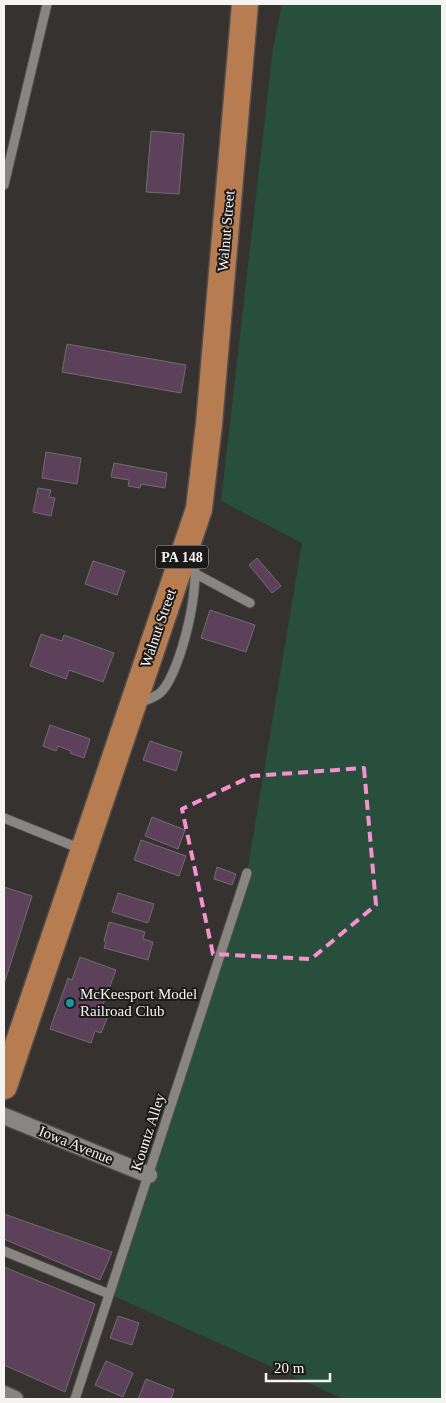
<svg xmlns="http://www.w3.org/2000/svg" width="446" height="1403" font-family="'Times New Roman',serif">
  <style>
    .green { fill: #284e3c }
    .building { fill: #5d415b; stroke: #6f6c6f }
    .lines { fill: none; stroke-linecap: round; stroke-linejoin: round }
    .service-casing { stroke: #514e4d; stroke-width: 11 }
    .minor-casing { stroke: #514e4d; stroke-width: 19 }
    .primary-casing { stroke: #514e4d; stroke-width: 29 }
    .service { stroke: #898582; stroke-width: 9 }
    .minor { stroke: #898582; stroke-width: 16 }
    .primary { stroke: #b77c50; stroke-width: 26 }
    .marked { fill: none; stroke: #f690cf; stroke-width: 4; stroke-dasharray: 10 6; stroke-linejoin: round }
    .culture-dot { fill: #0f9aa8; stroke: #1c1a19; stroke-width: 2 }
    .labels { text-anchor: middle; stroke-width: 4; stroke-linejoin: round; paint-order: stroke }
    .shield { fill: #1c1a19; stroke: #b5b3b2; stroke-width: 1 }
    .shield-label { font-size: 14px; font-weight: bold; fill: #f6f4f3 }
    .street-label { font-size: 15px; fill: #f6f4f3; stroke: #1c1a19 }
    .poi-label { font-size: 15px; fill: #f6f4f3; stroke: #1c1a19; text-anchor: start }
  </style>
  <rect width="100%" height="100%" fill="#363230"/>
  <!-- green -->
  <path class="green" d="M282,4H442V1399H344L109,1294L247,873L302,543L221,501L273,48Z"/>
  <!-- building -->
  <path class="building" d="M151,131L184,134L179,194L146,192Z
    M67,344L186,365L181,393L62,372Z
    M46,452L81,458L77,484L42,478Z
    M114,463L167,473L165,488L141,484L140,488L128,486L129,480L111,477Z
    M38,488L51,490L49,497L55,498L51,516L33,512Z
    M257,558L281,586L272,593L249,565Z
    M93,561L125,571L117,595L85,584Z
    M210,610L255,625L246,652L201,638Z
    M41,634L62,641L64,635L114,653L103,682L69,670L66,679L30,666Z
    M50,725L90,739L84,758L70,753L71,751L58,746L56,751L43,746Z
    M150,741L182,752L176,771L143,760Z
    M152,817L185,830L178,849L145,836Z
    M141,840L186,856L179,876L134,860Z
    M217,867L236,874L232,885L214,879Z
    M4,887L32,896L4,984Z
    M118,893L154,904L148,923L112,912Z
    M109,922L145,932L143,939L153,942L148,960L104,948L106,942L104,941Z
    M80,957L116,970L100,1013L108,1016L101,1033L95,1031L91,1043L50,1029L68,978L72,980Z
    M4,1214L112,1252L100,1280L4,1239Z
    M4,1267L95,1304L65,1392L4,1365Z
    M118,1316L139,1323L132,1345L110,1338Z
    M106,1361L133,1373L123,1397L95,1385Z
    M146,1379L174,1390L171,1399H138Z"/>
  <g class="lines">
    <defs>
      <path id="service" d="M4,185L47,4
        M196,574L250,603
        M138,703C146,700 156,698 162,691C181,670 203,581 192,553
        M4,818L81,849
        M4,1251L109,1294
        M75,1399L247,873"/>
      <path id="minor" d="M4,1116L149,1175
        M4,1394L15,1399"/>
      <path id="primary" d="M4,1086L199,509L209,424L245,4"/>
    </defs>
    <!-- service casing -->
    <use href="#service" class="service-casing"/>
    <!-- minor casing -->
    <use href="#minor" class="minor-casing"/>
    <!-- primary casing -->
    <use href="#primary" class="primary-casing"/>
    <!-- service -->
    <use href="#service" class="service"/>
    <!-- minor -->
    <use href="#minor" class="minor"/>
    <!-- primary -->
    <use href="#primary" class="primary"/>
  </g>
  <!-- marked area -->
  <path class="marked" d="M364,768L376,905L311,959L213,954L182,809L252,776Z"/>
  <!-- markers -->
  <circle class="culture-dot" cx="70" cy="1003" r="5"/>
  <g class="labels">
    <!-- shield labels -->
    <rect class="shield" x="156" y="545.5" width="52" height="23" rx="4"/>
    <g class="shield-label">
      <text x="182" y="562">PA 148</text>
    </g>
    <!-- street labels -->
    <g class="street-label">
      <text transform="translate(226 231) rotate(-85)" y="5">Walnut Street</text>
      <text transform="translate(158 628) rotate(-71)" y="5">Walnut Street</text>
      <text transform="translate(148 1132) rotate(-72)" y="5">Kountz Alley</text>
      <text transform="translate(76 1145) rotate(22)" y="5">Iowa Avenue</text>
    </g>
    <!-- poi labels -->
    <g class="poi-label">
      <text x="80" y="999">McKeesport Model<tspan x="80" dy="17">Railroad Club</tspan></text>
    </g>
  </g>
  <!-- border -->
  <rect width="446" height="1403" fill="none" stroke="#f6f4f3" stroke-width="10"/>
  <!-- scale -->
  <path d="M266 1373v8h64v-8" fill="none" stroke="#f6f4f3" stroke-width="2.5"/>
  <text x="274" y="1373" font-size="15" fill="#f6f4f3" stroke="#1c1a19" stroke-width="4" paint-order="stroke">20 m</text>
</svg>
